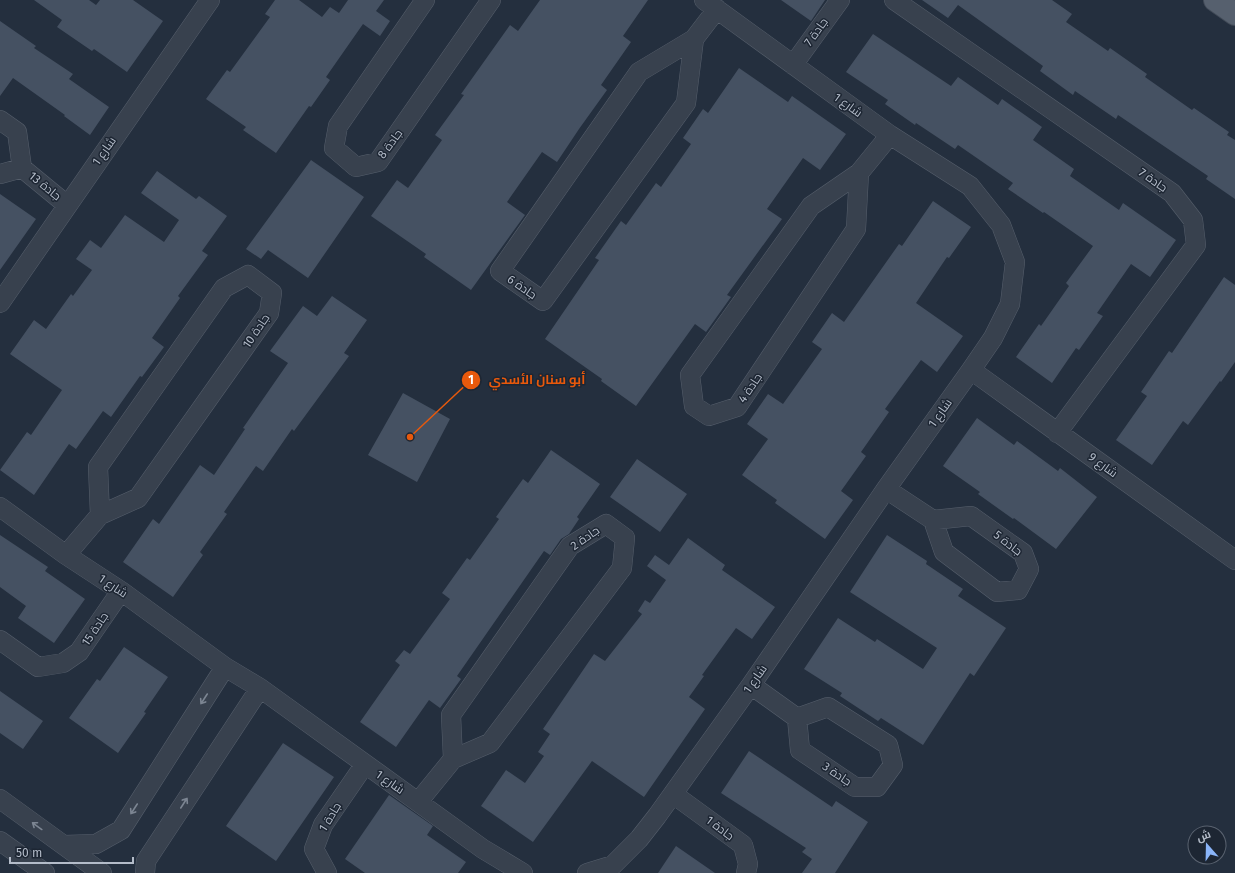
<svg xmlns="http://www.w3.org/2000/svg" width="1235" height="873" font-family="'Fira Sans',Cairo,sans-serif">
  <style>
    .building { fill: #455162 }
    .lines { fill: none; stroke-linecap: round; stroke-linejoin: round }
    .minor-casing { stroke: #565f6c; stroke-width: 20 }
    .major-casing { stroke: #414a57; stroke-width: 24 }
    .minor { stroke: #38414e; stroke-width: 19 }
    .major { stroke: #56606e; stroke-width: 22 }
    .oneway { stroke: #7c8592 }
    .labels { text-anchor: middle; stroke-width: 3; stroke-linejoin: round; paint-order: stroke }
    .street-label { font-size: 12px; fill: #b4bcc9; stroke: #1d2633 }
    .leader { fill: none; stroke: #e8590c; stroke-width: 1.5 }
    .callout-dot { fill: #e8590c; stroke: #1d2633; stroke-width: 1.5 }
    .mark-label { font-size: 12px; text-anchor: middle; font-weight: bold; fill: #fff }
    .callout-label { font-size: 13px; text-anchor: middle; font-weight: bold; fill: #e8590c; stroke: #1d2633; stroke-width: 3; stroke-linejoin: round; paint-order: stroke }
  </style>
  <rect width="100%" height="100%" fill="#242f3e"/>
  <!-- building -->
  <path class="building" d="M34,0H89L96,5L100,0H133L163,21L127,72L94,49L92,51L57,27L62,20Z
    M275,0H299L322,17L330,7L339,13L348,0H384L376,11L390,21L380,36L363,24L326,77L330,80L311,107L309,106L276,153L243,130L246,127L206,99L227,70L230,72L270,17L265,14Z
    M540,0H648L623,36L631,42L601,85L607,90L579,129L557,162L542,152L507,202L525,215L471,290L424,257L426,254L371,216L397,180L408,188L442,140L435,135L464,95L461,94L510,25L518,31Z
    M781,0H825L811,21Z
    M922,0H1052L1072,14L1066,22L1108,51L1110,48L1147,74L1145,77L1192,110L1194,108L1229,132L1227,135L1235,140V199L1206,179L1208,176L1118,115L1116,119L1075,91L1073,95L1040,71L1043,66L958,5L948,18Z
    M0,21L36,46L34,48L73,74L69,79L109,107L90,135L64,116L65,115L13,78L0,96Z
    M873,34L951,86L958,77L998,105L1002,99L1042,127L1033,140L1074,169L1070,176L1119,210L1123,203L1176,240L1150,277L1131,264L1097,313L1103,316L1079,350L1076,348L1052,383L1016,357L1039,324L1041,326L1069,286L1066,283L1093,246L1044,212L1043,213L1008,189L1013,183L958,145L955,149L916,123L915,125L885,104L888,100L846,72Z
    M739,68L788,102L792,96L846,134L820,170L803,158L767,209L782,219L727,295L731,297L706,332L695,324L636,406L601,381L602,379L545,339L599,260L595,258L621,221L626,225L656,183L661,187L691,144L683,138L703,109L708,113Z
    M311,160L364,197L308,278L268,250L261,259L246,249Z
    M157,171L196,199L199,196L227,216L202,251L208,255L178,296L180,298L152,338L164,347L142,377L140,376L111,417L103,411L76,449L69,444L34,495L0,470L27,432L31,435L62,390L10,354L34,320L46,329L71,294L73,296L92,270L76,259L90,240L101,248L125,215L164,242L179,220L141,193Z
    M0,194L36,219L0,270Z
    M933,201L971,227L949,258L947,257L916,303L963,336L937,372L921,360L885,409L889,412L861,452L866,456L841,491L853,500L825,539L775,503L777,500L742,475L768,439L747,424L768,394L783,404L822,349L812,342L832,313L844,322L899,244L902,246Z
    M1224,277L1235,285V362L1221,382L1220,381L1188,425L1183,421L1152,465L1116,440L1147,396L1141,392L1169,351L1172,353Z
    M332,296L367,320L344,353L349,356L294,431L292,429L263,471L256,466L224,512L227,514L200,552L203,555L173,597L123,562L153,519L159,524L200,465L214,475L245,429L243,428L288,363L270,351L303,306L317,316Z
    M403,393L450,419L417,482L368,455Z
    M977,418L1014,445L1017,441L1058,471L1060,468L1097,497L1056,549L1014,518L1013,519L978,494L980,492L943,466Z
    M551,450L600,484L577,517L579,519L569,534L561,539L550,555L544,551L457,676L461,679L440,708L429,700L396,747L360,722L400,665L395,661L404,650L410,654L450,599L442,593L467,558L470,560L499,519L496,517L523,479L528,483Z
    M637,459L687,494L660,532L610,497Z
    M0,535L48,567L45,571L85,599L54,643L18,618L26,606L0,587Z
    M887,535L927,561L926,564L963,589L958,596L1006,628L974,676L970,673L923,745L881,718L878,721L840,696L842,693L804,669L838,618L875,642L877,639L923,669L937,648L850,592Z
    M688,538L725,565L722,570L775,607L752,639L736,628L702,675L704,676L689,697L705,709L644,797L592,761L533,842L481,806L506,770L525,783L544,756L538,752L550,734L543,729L594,654L605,661L642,614L638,611L645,600L650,603L666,580L647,566L655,555L669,565Z
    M124,647L168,677L144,712L146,713L118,753L69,718L97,679L100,681Z
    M0,691L43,721L23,749L0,733Z
    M283,743L334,777L276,861L226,826Z
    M749,751L832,807L836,801L868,822L835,873H802L812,859L802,852L806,848L721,793Z
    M389,795L433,826L427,835L466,862L458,873H365L345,859Z
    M676,846L715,873H658Z"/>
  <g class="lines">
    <defs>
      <path id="minor" d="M425,0L338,126L334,148L356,167L378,162L491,0
        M894,0L1172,193L1193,220L1196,245L1057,433
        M694,39L639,72L500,271L543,301L686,103L694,39L717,9
        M793,65L840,0
        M0,120L17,132L22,168L67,205
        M859,173L811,206L690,375L694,406L709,416L737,407L856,229L859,173L890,135
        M0,174L22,168
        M0,303L210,0
        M971,370L1235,560
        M886,489L933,520L944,552L997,592L1018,590L1029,569L1023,553L971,516L933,520
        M0,507L66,555L121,591L225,667L260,688L483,849L523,873
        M66,555L100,515L138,498L269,313L272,293L248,275L224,288L98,467L100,515
        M0,640L38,667L63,663L79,652L121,591
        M751,685L797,718L800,750L855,787H877L893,765L888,745L828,707L797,718
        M673,794L743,845L748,864L746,873
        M0,799L102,873
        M418,802L453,759L490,743L622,568L625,538L606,524L570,546L451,715L453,759
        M0,841L45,873
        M64,845L96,844L121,830L225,667
        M145,873L146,861L260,688
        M327,873L314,849L323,825L365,764
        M587,873L613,865L639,839L657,816L751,685L886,489L971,370L993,338L1010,304L1015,262L1001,225L970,186L890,135L704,0"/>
      <path id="major" d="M1215,0L1235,14"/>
    </defs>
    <!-- minor casing -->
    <use href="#minor" class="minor-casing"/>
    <!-- major casing -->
    <use href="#major" class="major-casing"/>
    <!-- minor -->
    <use href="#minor" class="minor"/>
    <!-- major -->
    <use href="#major" class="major"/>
  </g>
  <!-- one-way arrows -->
  <defs><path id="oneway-shaft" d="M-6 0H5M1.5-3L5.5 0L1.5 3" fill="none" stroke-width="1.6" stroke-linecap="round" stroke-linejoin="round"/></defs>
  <g class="oneway">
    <use href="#oneway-shaft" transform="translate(204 699) rotate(123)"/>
    <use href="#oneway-shaft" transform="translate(184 803) rotate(-57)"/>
    <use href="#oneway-shaft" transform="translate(134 809) rotate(123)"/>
    <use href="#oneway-shaft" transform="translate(37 826) rotate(-144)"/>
  </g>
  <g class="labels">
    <!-- street labels -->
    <g class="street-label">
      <text transform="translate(816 32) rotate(-54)" y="4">جادة 7</text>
      <text transform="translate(848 105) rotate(36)" y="4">شارع 1</text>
      <text transform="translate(390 144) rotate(-54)" y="4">جادة 8</text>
      <text transform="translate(104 151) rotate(-55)" y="4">شارع 1</text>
      <text transform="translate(1153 180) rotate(35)" y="4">جادة 7</text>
      <text transform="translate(45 186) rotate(39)" y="4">جادة 13</text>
      <text transform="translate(522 287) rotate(35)" y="4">جادة 6</text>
      <text transform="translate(256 331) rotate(-56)" y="4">جادة 10</text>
      <text transform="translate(750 388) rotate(-56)" y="4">جادة 4</text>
      <text transform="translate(940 413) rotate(-55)" y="4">شارع 1</text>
      <text transform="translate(1103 465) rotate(36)" y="4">شارع 9</text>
      <text transform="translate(585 538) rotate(-35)" y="4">جادة 2</text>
      <text transform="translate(1008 543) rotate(38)" y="4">جادة 5</text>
      <text transform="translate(113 586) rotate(34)" y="4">شارع 1</text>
      <text transform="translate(95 629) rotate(-56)" y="4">جادة 15</text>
      <text transform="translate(755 679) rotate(-55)" y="4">شارع 1</text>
      <text transform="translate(837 774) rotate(34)" y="4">جادة 3</text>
      <text transform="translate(390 782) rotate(35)" y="4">شارع 1</text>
      <text transform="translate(330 817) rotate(-59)" y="4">جادة 1</text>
      <text transform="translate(720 828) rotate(37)" y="4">جادة 1</text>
    </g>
  </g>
  <!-- callouts -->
  <path class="leader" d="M410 437L471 380"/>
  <g class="callout-dot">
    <circle cx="410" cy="437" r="4"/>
    <circle cx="471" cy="380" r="10"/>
  </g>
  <g class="mark-label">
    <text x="471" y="384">1</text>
  </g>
  <g class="callout-label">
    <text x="537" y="384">أبو سنان الأسدي</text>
  </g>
  <!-- north arrow -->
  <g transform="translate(1207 845) rotate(340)"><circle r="19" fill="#1d2633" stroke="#59626f"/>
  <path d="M0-3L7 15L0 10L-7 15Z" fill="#8ab4f8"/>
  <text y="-6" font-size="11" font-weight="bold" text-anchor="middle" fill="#b4bcc9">ش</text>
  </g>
  <!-- scale -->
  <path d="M10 857v6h123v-6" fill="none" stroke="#b4bcc9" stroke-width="2"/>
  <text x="16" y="857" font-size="12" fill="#b4bcc9" stroke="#1d2633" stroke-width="3" paint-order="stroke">50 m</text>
</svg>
